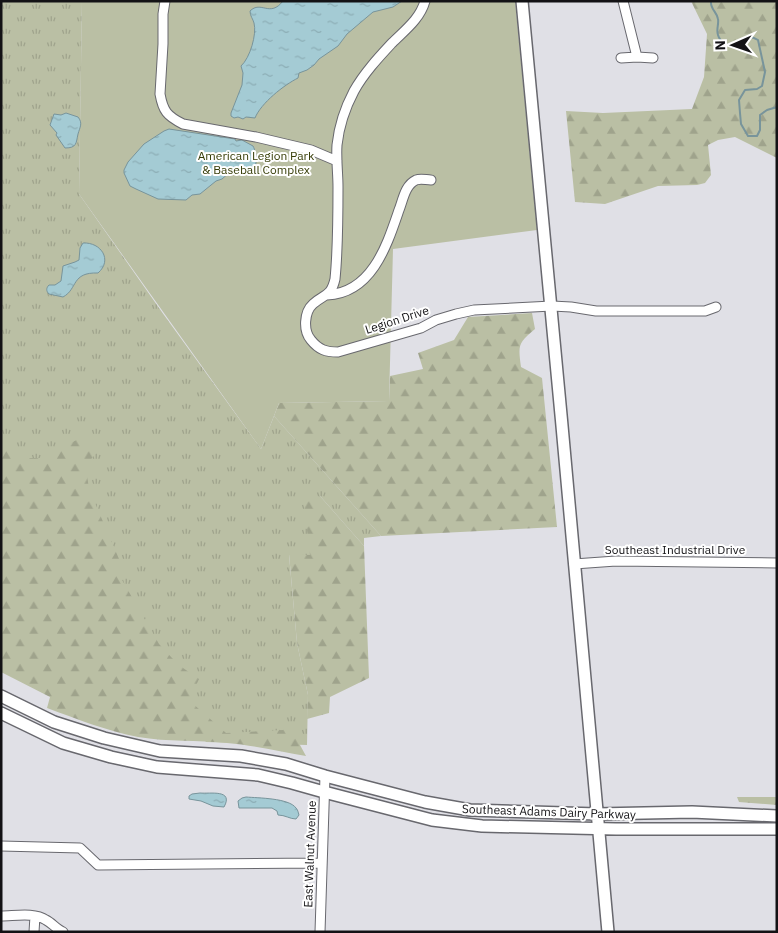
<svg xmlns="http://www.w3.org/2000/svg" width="778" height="933" font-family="'IBM Plex Sans',sans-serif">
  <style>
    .grass { fill: url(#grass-tufts) }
    .forest { fill: url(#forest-firs) }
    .park { fill: #babfa4 }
    .water { fill: url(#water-ripples); stroke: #78949b }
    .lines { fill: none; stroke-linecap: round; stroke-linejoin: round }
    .stream { stroke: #78949b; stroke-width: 2 }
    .minor-casing { stroke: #68686e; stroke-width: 11 }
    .major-casing { stroke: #68686e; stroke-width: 14 }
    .minor { stroke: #fff; stroke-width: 9 }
    .major { stroke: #fff; stroke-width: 11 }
    .labels { text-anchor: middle; stroke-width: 4; stroke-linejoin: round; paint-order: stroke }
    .park-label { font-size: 12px; fill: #363c06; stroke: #fff }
    .street-label { font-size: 12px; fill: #131215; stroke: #fff }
  </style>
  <defs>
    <pattern id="grass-tufts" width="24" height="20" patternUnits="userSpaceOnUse" patternTransform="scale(1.25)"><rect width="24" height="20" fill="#babfa4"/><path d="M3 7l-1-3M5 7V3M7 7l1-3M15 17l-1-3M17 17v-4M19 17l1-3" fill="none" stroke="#9fa38c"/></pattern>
    <pattern id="forest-firs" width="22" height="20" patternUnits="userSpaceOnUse" patternTransform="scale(1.25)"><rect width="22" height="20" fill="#babfa4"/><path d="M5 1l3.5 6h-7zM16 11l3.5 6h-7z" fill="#9fa38c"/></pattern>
    <pattern id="water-ripples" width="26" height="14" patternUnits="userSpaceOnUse" patternTransform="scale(1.25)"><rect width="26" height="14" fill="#a4cbd4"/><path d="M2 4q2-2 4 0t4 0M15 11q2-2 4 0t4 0" fill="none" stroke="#8cadb5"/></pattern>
  </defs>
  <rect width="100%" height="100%" fill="#e0e0e6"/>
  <!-- grass -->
  <path class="grass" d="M1,1H82L79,194L164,315L261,449L274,416L381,536L364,538V546L320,496L310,555H289L297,643L308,695L307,745L206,742L1,465Z"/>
  <!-- forest -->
  <path class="forest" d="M691,1H777V158L735,137L718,140L708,145L711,175L705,183L697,185L658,186L605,204L575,202L566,111L603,113L692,109L704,77L707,34Z
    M532,313L535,329C518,343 518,345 521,367L542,378L557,527L381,536L274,416L279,403L389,401L390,376L423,369L418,353L454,340L468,317Z
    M88,434L97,452L88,463L87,475L89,489L125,573L122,580L159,644L172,658L183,668L199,679C195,689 191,690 191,702L226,733L283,730L290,726L297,736L300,745L306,756C280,752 253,745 227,743C197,740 168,742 138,737C107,731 77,719 47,708L50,697L1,672V448H9L27,458H42Z
    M320,496L364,546L369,678L330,697L329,713L307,719L308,695L297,643L289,554L310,555L304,504L311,497Z
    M737,797H777V805L739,802Z"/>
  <!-- park -->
  <path class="park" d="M82,1H515L537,230L393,249L389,401L279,403L261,449L79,194Z"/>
  <!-- water -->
  <path class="water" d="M283,1H402L393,7L373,12L347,34L338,46L319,59L314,65L307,70L299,73L298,78C284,85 261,103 255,118L246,117L243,119L238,117L234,118L231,116V113L242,85L243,73L241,66C250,58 257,34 254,23C253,19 250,16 250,11C261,0 270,18 283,1Z
    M66,113L78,117C83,123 80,127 78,134C76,143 77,148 65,148L56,135L57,133L50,125L54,114L61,115Z
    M169,129L235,139L236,141L242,140L253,146C257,154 259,166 250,171L244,168L237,169L230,172L222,179L216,181L200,194L192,195L186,200L158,199L136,189L130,186L124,173V170L128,162L144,144L164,131Z
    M83,243C101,242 113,260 98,273C71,272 78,289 63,297L49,294C46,291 46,288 49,285H55L61,281L63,266L75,262L79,260L80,248Z
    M200,793C210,794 234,789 224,807L213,806L201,801L189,799V796L192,794Z
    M246,797C258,798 289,798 296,808C298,810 298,812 299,815L296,819C290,819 285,815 278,815L277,811L272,808H239L238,801L242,798Z"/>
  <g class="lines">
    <!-- stream -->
    <path class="stream" d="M711,1C710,9 717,12 718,19C719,25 716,29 718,35C719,39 722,42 725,45C738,45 744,31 758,40L765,72L762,86L757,89L745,90L739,100L740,113L741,124L748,136H757L760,130V115L767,110L777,107"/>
    <defs>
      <path id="minor" d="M165,1L163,14V44L160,94C163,111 167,116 183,124L256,137L311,150L337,161
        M425,1C420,19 405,30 392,43C379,57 364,73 354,91C345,108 339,126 337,145C336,159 338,173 338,187C338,218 338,249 335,279C331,297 324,294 313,304C304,312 303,331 311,340C319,350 326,352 338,352L421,328L436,320L456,314L474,310L552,306L571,307L596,311H705L716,307
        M623,1L637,57
        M621,58L637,57L653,58
        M327,295C372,293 387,245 399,210C403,200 405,185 416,180C421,178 426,180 431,180
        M574,564L616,561L777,563
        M1,846L80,848L98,865L321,863
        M1,916C15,916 34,912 46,920C52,923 56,929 63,932
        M34,932L35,916
        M320,932L325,776"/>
      <path id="major" d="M522,1C552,311 580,622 608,932
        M1,696L54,722L104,738L160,751L241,756L286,764L325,776L425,802L470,810L597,814L692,812L777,816
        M1,713L63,743L111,757L157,767L258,775L292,783L324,792L432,820L482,826L616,829H777"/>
    </defs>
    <!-- minor casing -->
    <use href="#minor" class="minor-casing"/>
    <!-- major casing -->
    <use href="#major" class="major-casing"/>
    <!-- minor -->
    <use href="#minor" class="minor"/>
    <!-- major -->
    <use href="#major" class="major"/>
  </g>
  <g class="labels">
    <!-- park labels -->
    <g class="park-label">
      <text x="256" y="160">American Legion Park<tspan x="256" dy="14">&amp; Baseball Complex</tspan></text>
    </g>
    <!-- street labels -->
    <g class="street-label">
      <text transform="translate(397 320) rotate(-18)" y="4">Legion Drive</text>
      <text x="675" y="554">Southeast Industrial Drive</text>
      <text transform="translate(549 812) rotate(2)" y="4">Southeast Adams Dairy Parkway</text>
      <text transform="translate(310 854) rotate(-88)" y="4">East Walnut Avenue</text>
    </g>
  </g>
  <!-- border -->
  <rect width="778" height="933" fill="none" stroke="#131215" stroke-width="5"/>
  <!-- north arrow -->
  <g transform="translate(733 45) rotate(268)" stroke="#ffffff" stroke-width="4" paint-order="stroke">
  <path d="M0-4L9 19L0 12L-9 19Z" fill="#131215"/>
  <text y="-8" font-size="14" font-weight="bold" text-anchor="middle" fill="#131215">N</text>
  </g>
</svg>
